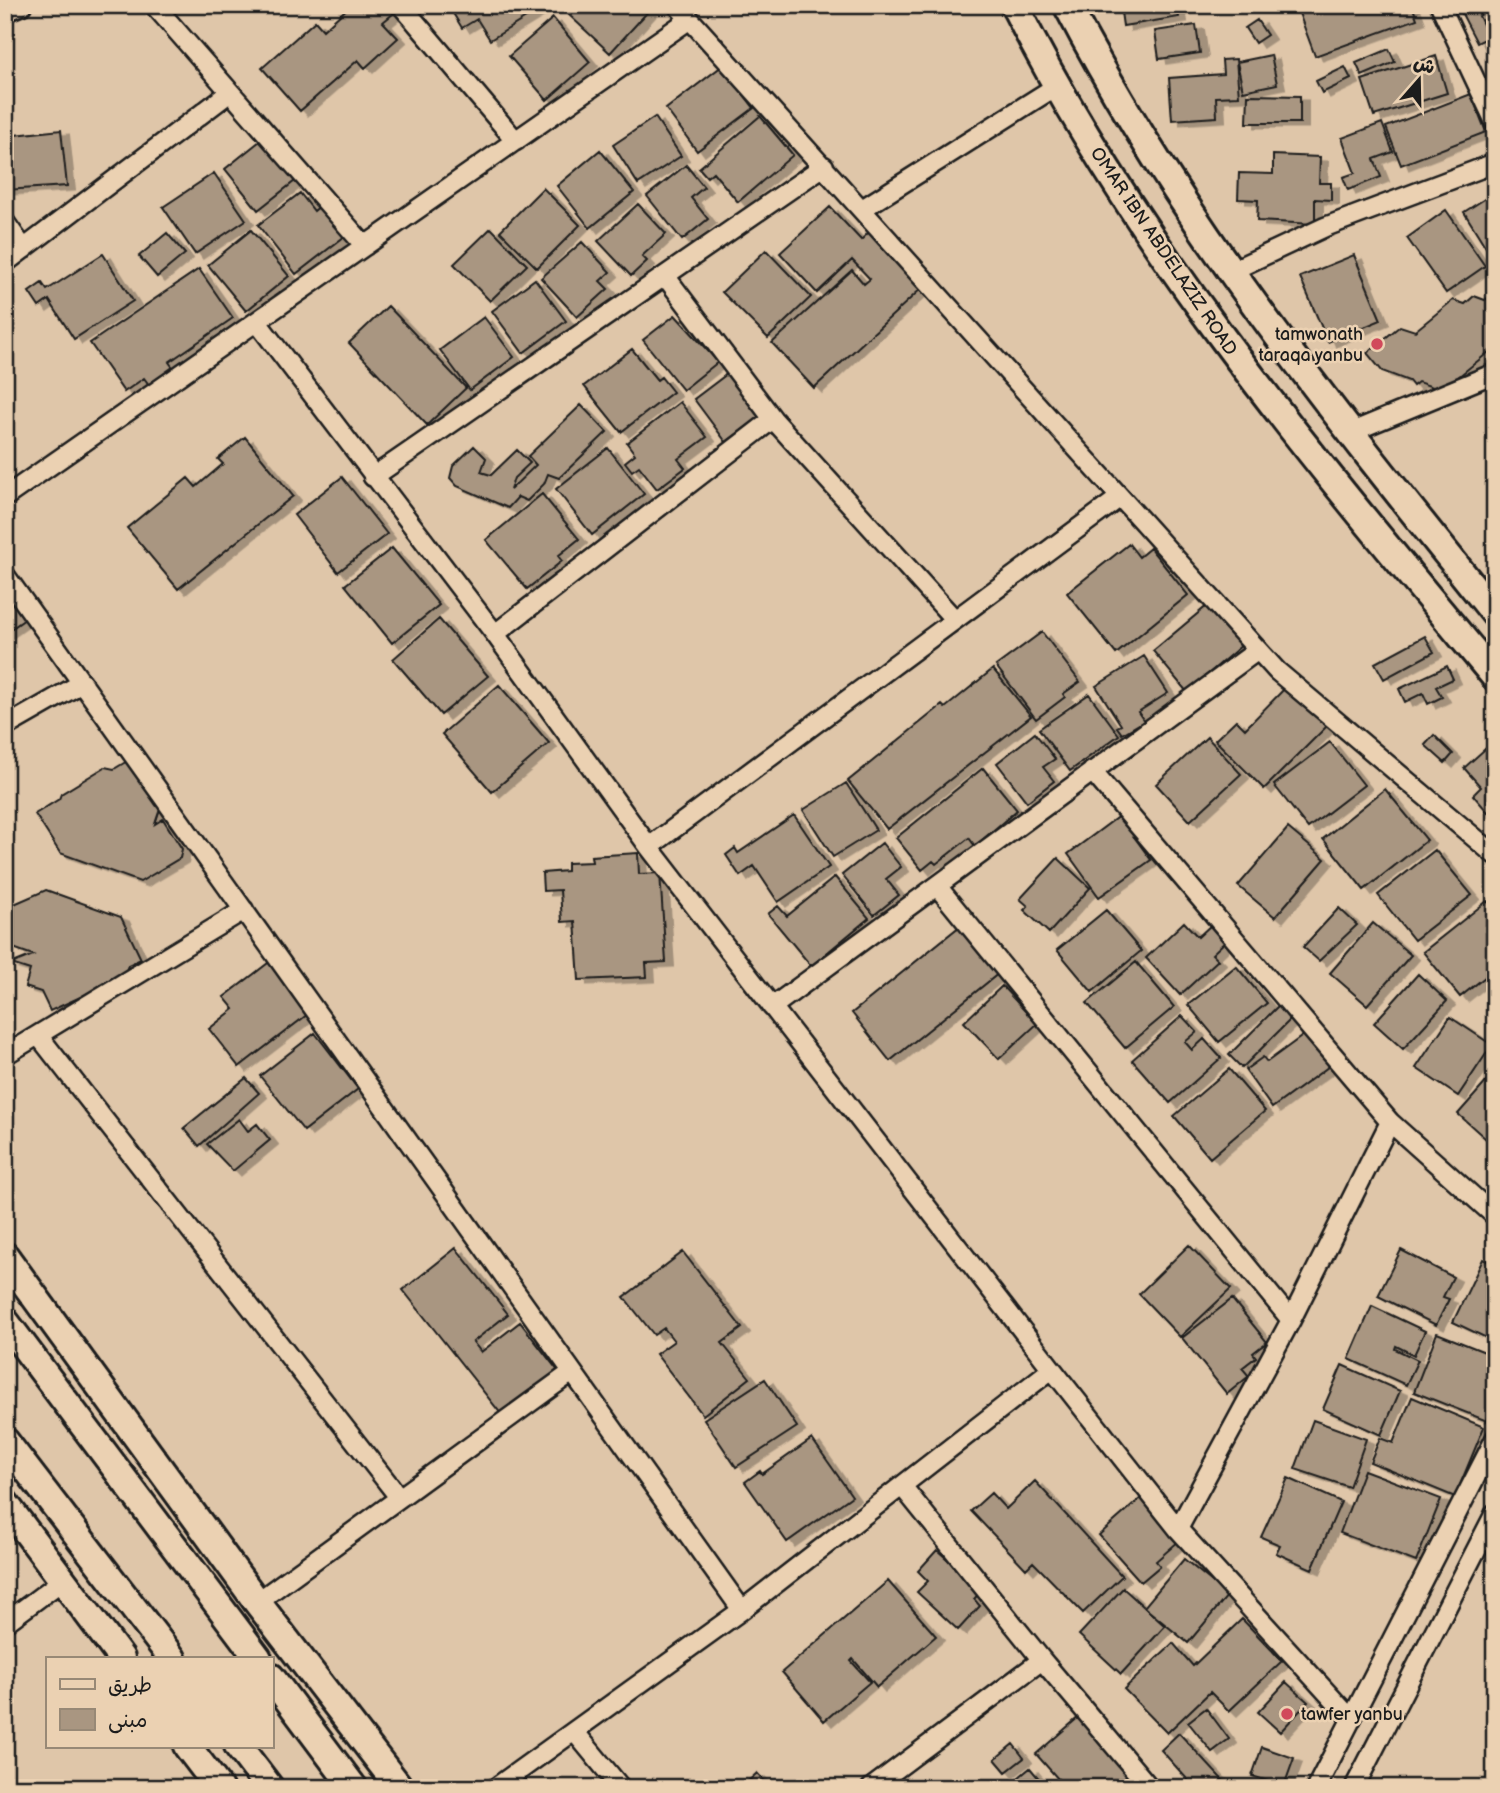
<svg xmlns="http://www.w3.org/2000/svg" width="1500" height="1793" font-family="'Balsamiq Sans','Playpen Sans Arabic',sans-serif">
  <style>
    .building { fill: #a99681; stroke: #1c1c1c; stroke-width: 2; filter: url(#shadow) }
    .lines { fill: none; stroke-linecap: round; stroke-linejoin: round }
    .street-casing { stroke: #1c1c1c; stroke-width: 23 }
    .secondary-casing { stroke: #1c1c1c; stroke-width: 32 }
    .street { stroke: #ebd1b2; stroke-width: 18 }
    .secondary { stroke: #ebd1b2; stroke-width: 26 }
    .poi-dot { fill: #d1495b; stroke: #ebd1b2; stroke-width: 2.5 }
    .labels { text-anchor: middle; stroke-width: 5; stroke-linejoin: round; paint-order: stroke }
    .street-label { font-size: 18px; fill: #1c1c1c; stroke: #ebd1b2 }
    .poi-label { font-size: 18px; fill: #1c1c1c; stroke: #ebd1b2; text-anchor: end }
  </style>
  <defs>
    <filter id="shadow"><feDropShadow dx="8" dy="4.5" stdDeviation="0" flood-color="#0004"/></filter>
  </defs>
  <rect width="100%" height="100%" fill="#dfc6a9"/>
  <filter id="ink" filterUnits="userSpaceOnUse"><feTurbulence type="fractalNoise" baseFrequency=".0143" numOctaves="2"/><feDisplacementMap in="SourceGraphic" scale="14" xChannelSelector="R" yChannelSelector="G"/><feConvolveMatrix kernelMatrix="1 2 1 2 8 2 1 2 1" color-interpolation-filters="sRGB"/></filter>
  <g filter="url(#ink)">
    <!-- building -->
    <path class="building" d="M351,5H388L394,13L383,22L398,38L365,68L358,60L300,111L262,68L315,21L323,30Z
      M448,5H547L490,40L477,19L462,28Z
      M579,5H654L610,53L569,15Z
      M1120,5H1177L1179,17L1123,26Z
      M1296,5H1412L1417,19L1315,56Z
      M1469,5H1495L1479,16L1489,37L1477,43L1462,14L1471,9Z
      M553,18L590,62L547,100L509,56Z
      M1257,20L1267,35L1255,43L1245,28Z
      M1196,25L1200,53L1159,59L1155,31Z
      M1389,49L1395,62L1362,76L1356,63Z
      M1271,55L1277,84L1243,91L1237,62Z
      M1436,56L1447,93L1374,116L1362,80Z
      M1236,59L1239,96L1216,97L1217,117L1172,120L1169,78L1223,74L1222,60Z
      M722,66L754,108L697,151L666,109Z
      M1345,67L1351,79L1322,93L1316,81Z
      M1471,94L1486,132L1401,165L1386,127Z
      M1248,95L1300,96V123H1247Z
      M760,116L793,155L738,202L713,172L707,177L699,168Z
      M655,117L681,156L638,184L613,145Z
      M1382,123L1393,152L1374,159L1381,177L1348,190L1343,177L1355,173L1342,138Z
      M61,130L67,186L5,190V136Z
      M265,137L300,177L258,210L225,169Z
      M600,150L634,192L590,228L557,186Z
      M1273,155L1320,157L1319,183H1331V200L1315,199V224L1257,221L1258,200L1238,199L1239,173L1273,174Z
      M686,165L704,187L691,198L708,219L682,240L647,196Z
      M214,173L246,220L195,254L163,207Z
      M543,188L580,225L537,268L500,231Z
      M300,193L314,211L321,205L345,236L296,274L258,225Z
      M1494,193L1495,194V262L1464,212Z
      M638,204L666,234L642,256L647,261L631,276L598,241Z
      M830,207L861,240L871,230L924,286L814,388L772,343L852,270L864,284L870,279L852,260L817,293L780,253Z
      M1446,210L1485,266L1446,293L1407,238Z
      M491,228L527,265L490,301L454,264Z
      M251,230L289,276L246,311L208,265Z
      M167,233L185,254L157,277L139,256Z
      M582,242L610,272L600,281L608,289L577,317L541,278Z
      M766,250L811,297L768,338L722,292Z
      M103,254L133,301L74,339L49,300L39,307L29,292L42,283L47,290Z
      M1354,255L1381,320L1328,342L1300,277Z
      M199,269L233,318L169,362L177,373L153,390L144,378L124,392L90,343Z
      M535,279L566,321L523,353L492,311Z
      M1495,292V352L1490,351L1442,390L1418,382L1413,386L1409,381L1382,371L1367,353L1400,326L1415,331L1453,300L1465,304L1474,296L1485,300Z
      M388,306L466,388L427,425L349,343Z
      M675,315L718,362L683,390L643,340Z
      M484,317L514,357L470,390L440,350Z
      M632,349L657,380L661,377L673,392L621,432L584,386Z
      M731,371L763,415L726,442L694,399Z
      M680,402L707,437L678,459L685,468L657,489L639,466L632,471L625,462L635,454L627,443Z
      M581,405L607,432L559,478L548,474L544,484L527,501L518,497L508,508L457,486L450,478L453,466L474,446L486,458L481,472L491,475L517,450L530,463L514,478L510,490L536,465L528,456Z
      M245,437L293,496L178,589L127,528L188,478L196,487L223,464L218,459Z
      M608,448L644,494L592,535L556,489Z
      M342,477L387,534L338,572L294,515Z
      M542,494L579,539L558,556L562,561L527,589L486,540Z
      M1129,544L1139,557L1150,548L1188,595L1116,654L1067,593Z
      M392,548L439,605L392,643L345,585Z
      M7,595L25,619L5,633V596Z
      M1208,605L1242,645L1187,692L1153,651Z
      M439,619L488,676L441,715L393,659Z
      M1042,632L1080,682L1063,694L1065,697L1036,719L996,666Z
      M1425,636L1434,652L1384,679L1375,663Z
      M1144,656L1168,693L1138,712L1144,721L1122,734L1117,727L1121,725L1096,686Z
      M1447,666L1453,679L1436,687L1442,697L1428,704L1423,693L1405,702L1399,689Z
      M993,669L1031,716L887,829L848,781L942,705L945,708Z
      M499,685L549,743L492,792L442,734Z
      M1288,685L1328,725L1264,789L1215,740L1236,720L1245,729Z
      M1089,694L1119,735L1070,771L1039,729Z
      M1035,733L1055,759L1043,767L1054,781L1027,802L997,763Z
      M1434,735L1453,754L1445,763L1425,745Z
      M1207,737L1241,774L1190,821L1156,784Z
      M1495,740V814L1492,817L1473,795L1481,787L1464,768Z
      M1330,742L1364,785L1308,828L1274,785Z
      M129,760L160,809L155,824L163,819L182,849L180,858L140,882L60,853L35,814L59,799L61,794L105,767L114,769Z
      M983,768L1017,810L975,846L969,838L936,864L933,861L922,870L896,838Z
      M846,783L876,830L833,857L803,810Z
      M1385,789L1427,840L1364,890L1323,839Z
      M794,815L829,867L778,902L754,866L740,876L726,855L735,848L738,853Z
      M1119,816L1151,860L1099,897L1068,854Z
      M1288,828L1325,859L1275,917L1238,886Z
      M882,843L901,867L886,879L899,895L874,915L842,875Z
      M1435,850L1472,895L1414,940L1378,895Z
      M638,853L639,874L660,873L666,962L646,963L647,977L579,980L575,921L562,922L560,890L543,891L542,873L567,871V863L592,862L591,856Z
      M1058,858L1090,888L1049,933L1024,910L1028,906L1020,899Z
      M835,877L869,918L811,966L768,914L778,906L787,916Z
      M46,890L121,917L141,959L128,965L124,977L50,1011L41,992L25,987L30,970L11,964L33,955L13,948L5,931V908Z
      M1487,901L1495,910V969L1460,997L1423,952Z
      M1339,908L1357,925L1319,961L1303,947Z
      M1106,910L1141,951L1092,992L1057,950Z
      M1184,922L1198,937L1212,924L1227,940L1212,954L1218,960L1180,995L1146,958Z
      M1373,923L1411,955L1367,1005L1330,973Z
      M960,926L999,973L890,1061L852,1013Z
      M272,960L312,1011L239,1067L209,1029L234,1009L224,997Z
      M1136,962L1174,1007L1125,1048L1087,1003Z
      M1236,966L1267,1003L1219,1042L1188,1005Z
      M1418,974L1447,1001L1403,1049L1374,1023Z
      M1002,986L1037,1024L999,1059L964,1022Z
      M1279,1005L1292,1018L1242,1068L1229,1055Z
      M1182,1016L1197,1032L1185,1042L1192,1050L1204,1039L1221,1058L1170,1103L1132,1060Z
      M1450,1017L1492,1045L1458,1096L1416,1068Z
      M1308,1032L1332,1064L1272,1108L1245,1070L1263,1057L1267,1062Z
      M315,1033L358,1089L304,1131L260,1076Z
      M1229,1069L1265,1111L1210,1158L1174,1116Z
      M1495,1072V1147L1458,1114Z
      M246,1078L259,1093L199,1146L184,1128Z
      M239,1119L248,1131L257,1124L270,1140L233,1171L207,1144Z
      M1189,1245L1231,1289L1180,1337L1139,1294Z
      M456,1248L508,1314L473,1342L481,1352L520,1322L558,1371L502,1415L403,1290Z
      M1401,1250L1453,1277L1443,1297L1449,1299L1436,1325L1378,1296Z
      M683,1252L742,1328L722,1343L750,1378L703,1415L656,1354L674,1341L664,1328L654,1335L624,1297Z
      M1483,1259L1495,1265V1342L1453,1322Z
      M1232,1299L1267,1342L1253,1353L1256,1357L1242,1368L1249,1376L1227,1394L1182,1338Z
      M1372,1306L1425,1331L1414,1355L1396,1346L1395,1349L1418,1360L1406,1385L1349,1359Z
      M1437,1333L1495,1356V1401L1487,1421L1414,1392Z
      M1342,1365L1400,1391L1381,1435L1323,1409Z
      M765,1379L797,1427L736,1467L704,1419Z
      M1412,1397L1484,1427L1455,1497L1370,1462L1380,1438L1393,1443Z
      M1313,1420L1366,1439L1349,1487L1295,1469Z
      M812,1439L852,1496L787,1542L745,1482L760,1471L762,1474Z
      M1364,1470L1441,1499L1416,1562L1340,1533Z
      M1288,1478L1341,1502L1312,1569L1276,1553L1280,1545L1261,1537Z
      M1035,1481L1122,1576L1083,1613L1033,1562L1026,1569L971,1511L991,1493L1006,1509Z
      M1141,1498L1179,1541L1156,1561L1160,1566L1141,1582L1099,1535Z
      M937,1550L982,1590L974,1599L980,1606L958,1630L917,1592L928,1581L918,1571Z
      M1184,1559L1228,1595L1188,1643L1144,1607Z
      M888,1581L936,1636L877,1687L853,1659L851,1661L870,1682L824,1721L782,1672Z
      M1123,1588L1165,1626L1121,1674L1079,1635Z
      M1242,1619L1282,1661L1229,1711L1210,1692L1167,1733L1124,1689L1173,1643L1193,1666Z
      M1286,1682L1308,1702L1280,1732L1258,1712Z
      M1206,1708L1229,1739L1212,1752L1188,1722Z
      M1080,1716L1132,1777L1119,1788H1066L1036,1754Z
      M1179,1733L1230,1788H1195L1161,1750Z
      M1013,1744L1024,1758L1006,1772L995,1759Z
      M1262,1747L1294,1758L1284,1786L1252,1776Z
      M1030,1768L1047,1788H991L1001,1780L1007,1787Z
      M757,1773L771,1788H741Z"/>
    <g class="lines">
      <defs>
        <path id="street" d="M154,5L365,246
          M401,5L516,141
          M677,5L1277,671L1495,855
          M1440,5L1495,122
          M5,12L22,5
          M862,209L1055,87
          M5,222L24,249
          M5,263L229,93
          M1231,271L1325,227L1495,163
          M666,277L773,419L955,620
          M257,322L495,634L649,847L1052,1369L1178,1529L1351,1719
          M1349,433L1495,373
          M373,477L824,166
          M5,497L690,19
          M5,575L742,1610
          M495,634L773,419
          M5,727L82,683
          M1092,771L1390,1122L1495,1216
          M649,847L1119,498
          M937,886L1291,1320
          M772,1007L1258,650
          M38,1035L398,1496
          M5,1055L244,910
          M902,1486L1042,1660L1150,1788
          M1178,1529L1291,1320L1390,1122
          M257,1602L572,1372
          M5,1623L63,1580
          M574,1731L621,1788
          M495,1788L742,1610L1052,1369
          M871,1788L1042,1660
          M1316,1788L1495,1439
          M1354,1788L1495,1513"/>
        <path id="secondary" d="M1014,5C1139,254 1318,464 1495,677
          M1067,5C1182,226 1339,420 1495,614
          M5,1256L257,1602L400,1788
          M5,1321L258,1658
          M5,1441L172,1658
          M5,1503L121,1658
          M271,1677L354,1788
          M187,1746L219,1788
          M238,1746L270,1788"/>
      </defs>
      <!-- street casing -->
      <use href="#street" class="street-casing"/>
      <!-- secondary casing -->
      <use href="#secondary" class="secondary-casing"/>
      <!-- street -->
      <use href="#street" class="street"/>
      <!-- secondary -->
      <use href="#secondary" class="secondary"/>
    </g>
  </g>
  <!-- markers -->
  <g class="poi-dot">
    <circle cx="1377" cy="344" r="7"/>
    <circle cx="1287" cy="1714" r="7"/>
  </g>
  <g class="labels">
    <!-- street labels -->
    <g class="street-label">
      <text transform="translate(1164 251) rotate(56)" y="6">OMAR IBN ABDELAZIZ ROAD</text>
    </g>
    <!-- poi labels -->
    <g class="poi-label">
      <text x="1363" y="340">tamwonath<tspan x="1363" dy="21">taraqa yanbu</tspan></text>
      <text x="1301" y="1720" text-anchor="start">tawfer yanbu</text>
    </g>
  </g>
  <!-- margin -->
  <rect width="1500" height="1793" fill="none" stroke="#ebd1b2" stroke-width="28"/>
  <rect x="14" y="14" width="1472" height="1765" fill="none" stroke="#1c1c1c" stroke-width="2.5" filter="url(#ink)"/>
  <!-- legend -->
  <rect x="46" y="1657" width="228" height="91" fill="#ebd1b2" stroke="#988976" stroke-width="2"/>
  <rect x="60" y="1679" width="35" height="10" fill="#ebd1b2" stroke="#988976" stroke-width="2"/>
  <text x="108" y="1692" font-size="21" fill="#1c1c1c">طريق</text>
  <rect x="60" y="1709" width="35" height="21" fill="#a99681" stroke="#988976" stroke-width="2"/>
  <text x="108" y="1727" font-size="21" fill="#1c1c1c">مبنى</text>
  <!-- north arrow -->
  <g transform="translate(1419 80) rotate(20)" stroke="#ebd1b2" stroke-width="5" paint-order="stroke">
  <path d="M0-5L12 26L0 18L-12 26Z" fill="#1c1c1c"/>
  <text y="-10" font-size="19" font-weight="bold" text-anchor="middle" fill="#1c1c1c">ش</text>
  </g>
</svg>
